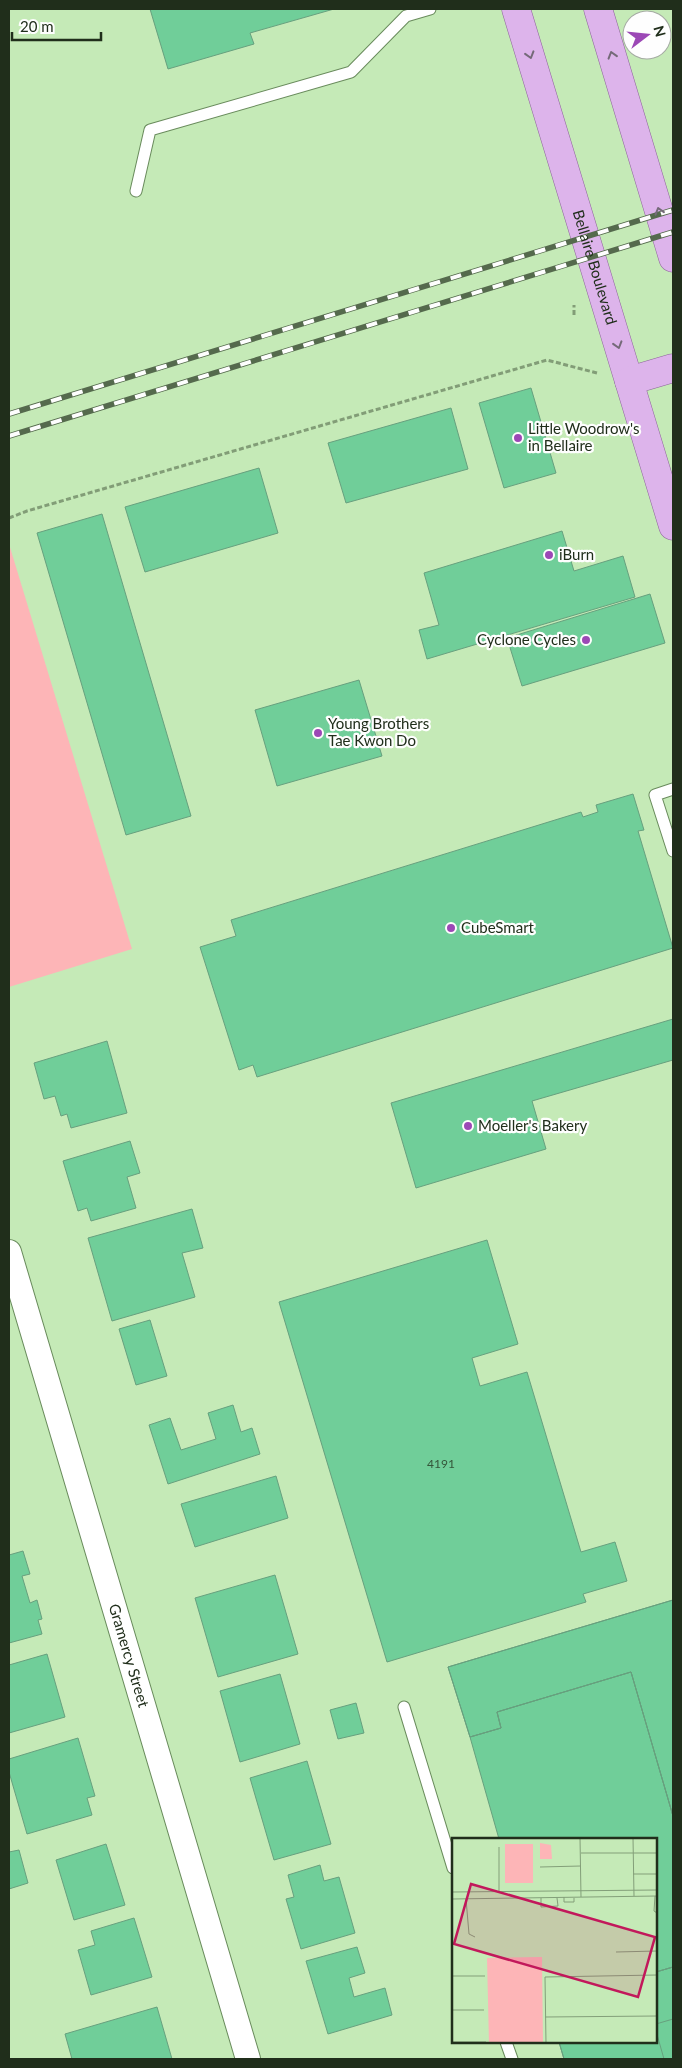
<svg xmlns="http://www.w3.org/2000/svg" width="682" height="2068" font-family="Lato,sans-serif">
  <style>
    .green { fill: #fdb5b7 }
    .building { fill: #70ce99; stroke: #67a07e }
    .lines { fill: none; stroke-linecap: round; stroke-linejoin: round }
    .service-casing { stroke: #698b5c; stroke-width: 13 }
    .minor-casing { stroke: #698b5c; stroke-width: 26 }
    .primary-casing { stroke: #8d659a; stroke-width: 29 }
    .path { stroke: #829d77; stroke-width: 3; stroke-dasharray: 5 2.5; stroke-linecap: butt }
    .service { stroke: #fff; stroke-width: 11 }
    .minor { stroke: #fff; stroke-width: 24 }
    .primary { stroke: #ddb4eb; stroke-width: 28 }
    .rail-casing { stroke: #556a4d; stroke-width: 5.5 }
    .rail { stroke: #fefefe; stroke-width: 4; stroke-dasharray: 11; stroke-linecap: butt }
    .oneway { stroke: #756a79 }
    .poi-dot { fill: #9c48b6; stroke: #fefefe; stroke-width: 2 }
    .labels { text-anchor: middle; stroke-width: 4.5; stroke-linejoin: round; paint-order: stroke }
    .number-label { font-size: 12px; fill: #34563a }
    .street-label { font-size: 15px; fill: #202e1b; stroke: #fefefe }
    .poi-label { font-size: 15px; fill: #202e1b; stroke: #fefefe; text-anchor: start }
    .inset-road { fill: none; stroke: #839f79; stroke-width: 1 }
    .view { fill: #c2185b; fill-opacity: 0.15; stroke: #c2185b; stroke-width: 2.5 }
    .inset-edge { fill: none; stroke: #202e1b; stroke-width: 2.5 }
  </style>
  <rect width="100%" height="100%" fill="#c5eab7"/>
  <!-- green -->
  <path class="green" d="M9,544L132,949L9,987Z"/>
  <!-- building -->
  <path class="building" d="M150,9H334L250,33L254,44L168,69Z
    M531,388L556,473L504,488L479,403Z
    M451,408L468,469L346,503L328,443Z
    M259,468L278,533L145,572L125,507Z
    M102,514L191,816L126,835L37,533Z
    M562,531L574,571L623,556L635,597L427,659L419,630L439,625L424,573Z
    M650,594L665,643L522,686L507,638Z
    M359,680L382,756L277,786L255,710Z
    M633,794L644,830L638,831L673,948L257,1077L253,1065L239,1070L200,947L236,936L231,920L581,812L583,817L598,812L596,805Z
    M673,1019V1060L532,1101L546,1149L416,1188L391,1103Z
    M107,1041L127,1113L71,1128L67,1114L61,1116L55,1096L44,1099L34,1063Z
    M130,1141L140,1173L127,1177L136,1208L91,1221L87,1208L78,1211L63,1161Z
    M192,1209L203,1248L182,1253L195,1297L112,1321L88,1238Z
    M487,1240L518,1344L472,1358L480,1386L527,1372L581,1552L615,1542L627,1581L583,1594L586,1602L387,1662L279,1302Z
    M150,1320L167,1376L136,1385L119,1329Z
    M233,1405L241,1432L252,1428L260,1454L168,1484L149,1425L170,1418L181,1450L216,1439L208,1413Z
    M276,1476L288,1518L195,1547L181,1504Z
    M23,1551L30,1574L22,1576L30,1603L37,1600L42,1619L38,1620L42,1634L9,1643V1555Z
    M275,1575L298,1654L218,1677L195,1598Z
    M673,1600V1816L631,1672L497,1712L501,1728L470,1737L448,1667Z
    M673,1600V1816L631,1672L497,1712L501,1728L470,1737L448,1667Z
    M47,1654L65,1717L9,1733V1665Z
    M631,1672L673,1816V1967L656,1972V1839H499L470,1737L501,1728L497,1712Z
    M280,1674L300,1744L240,1762L220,1691Z
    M356,1703L364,1733L338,1739L330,1710Z
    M78,1738L95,1796L87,1798L92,1815L27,1834L9,1772V1759Z
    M307,1761L331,1844L274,1860L250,1778Z
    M106,1844L125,1905L74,1920L56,1860Z
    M19,1850L28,1883L9,1889V1852Z
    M320,1865L324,1881L339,1877L355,1933L301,1949L286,1899L294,1897L288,1875Z
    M134,1918L152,1977L91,1995L78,1950L95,1945L91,1931Z
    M357,1947L365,1973L349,1978L354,1997L385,1988L392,2015L328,2034L306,1961Z
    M673,1967V2019L656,2024V1972Z
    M673,1967V2059H564L559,2042H656V1972Z
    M157,2007L172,2059H72L65,2034Z
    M656,2031L664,2059H564L559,2042H656Z"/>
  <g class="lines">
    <defs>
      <path id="service" d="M136,191L150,130L351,72L406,16L430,9
        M673,789L655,795L673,851
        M404,1707L453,1868
        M506,2042L512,2059"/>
      <g id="minor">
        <path id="s1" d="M9,1252L248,2059"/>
      </g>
      <g id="primary">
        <path id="s2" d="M516,9L673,526"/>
        <path d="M598,9L673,258"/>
        <path d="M629,381L673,368"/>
      </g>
    </defs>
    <!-- service casing -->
    <use href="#service" class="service-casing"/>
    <!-- minor casing -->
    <use href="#minor" class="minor-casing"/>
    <!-- primary casing -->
    <use href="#primary" class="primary-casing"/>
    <!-- path -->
    <path class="path" d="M574,315V305
      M9,518L27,511L547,360L597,373"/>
    <!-- service -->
    <use href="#service" class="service"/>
    <!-- minor -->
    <use href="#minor" class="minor"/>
    <!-- primary -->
    <use href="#primary" class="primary"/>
    <defs>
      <path id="rail" d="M9,414L673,210
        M9,436L673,232"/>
    </defs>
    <!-- rail casing -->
    <use href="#rail" class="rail-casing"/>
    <!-- rail -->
    <use href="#rail" class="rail"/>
  </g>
  <!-- one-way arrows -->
  <defs><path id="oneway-chevron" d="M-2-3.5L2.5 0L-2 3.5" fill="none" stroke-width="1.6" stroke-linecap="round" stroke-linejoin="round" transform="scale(1.25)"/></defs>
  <g class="oneway">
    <use href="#oneway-chevron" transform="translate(530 55) rotate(73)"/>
    <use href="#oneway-chevron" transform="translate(612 55) rotate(-107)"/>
    <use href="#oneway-chevron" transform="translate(659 211) rotate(-107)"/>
    <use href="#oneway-chevron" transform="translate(618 345) rotate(73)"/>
  </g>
  <!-- markers -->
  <g class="poi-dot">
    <circle cx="518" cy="438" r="5"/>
    <circle cx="549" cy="555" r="5"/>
    <circle cx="586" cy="640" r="5"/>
    <circle cx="318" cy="733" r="5"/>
    <circle cx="451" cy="928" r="5"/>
    <circle cx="468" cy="1126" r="5"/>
  </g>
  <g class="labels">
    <!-- number labels -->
    <g class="number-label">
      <text x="441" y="1468">4191</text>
    </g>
    <!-- street labels -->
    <g class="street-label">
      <text dy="5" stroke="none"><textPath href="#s2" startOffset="270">Bellaire Boulevard</textPath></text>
      <text dy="5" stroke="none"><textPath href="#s1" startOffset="421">Gramercy Street</textPath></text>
    </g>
    <!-- poi labels -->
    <g class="poi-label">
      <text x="528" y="434">Little Woodrow's<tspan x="528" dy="17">in Bellaire</tspan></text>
      <text x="559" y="560">iBurn</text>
      <text x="576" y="645" text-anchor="end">Cyclone Cycles</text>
      <text x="328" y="729">Young Brothers<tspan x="328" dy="17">Tae Kwon Do</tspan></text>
      <text x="461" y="933">CubeSmart</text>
      <text x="478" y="1131">Moeller's Bakery</text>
    </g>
  </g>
  <!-- overview -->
  <g transform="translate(452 1838)">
    <rect width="205" height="205" fill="#c5eab7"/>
    <path d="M88,5L99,7L100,21H88ZM53,6H81V45H53ZM90,119L91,205H37L35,120Z" fill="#fdb5b7"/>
    <path class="inset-road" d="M128,0L129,59M181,0L182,58M47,9V53M129,15H205M88,29L129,28M181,36H205M0,54L205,52M203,58L202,73L205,75M112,59V64H122V60M89,60V69L106,68L105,60M0,61L205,58M14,61L17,96L23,99M164,114L205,113M0,138H33M0,172H32M93,179L205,178M0,204H34M94,205L93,139L205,137"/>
    <path class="view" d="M19,46L203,99L186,159L2,106Z"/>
    <rect width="205" height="205" class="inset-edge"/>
  </g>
  <!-- border -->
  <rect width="682" height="2068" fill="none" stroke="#202e1b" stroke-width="20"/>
  <!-- north arrow -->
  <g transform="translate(647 35) rotate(74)"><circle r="24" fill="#fefefe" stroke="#a5aba3"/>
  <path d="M0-4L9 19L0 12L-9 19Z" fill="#9c48b6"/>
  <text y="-8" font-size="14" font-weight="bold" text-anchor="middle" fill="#202e1b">N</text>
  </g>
  <!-- scale -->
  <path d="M12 32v8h89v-8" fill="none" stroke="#202e1b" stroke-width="2.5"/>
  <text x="20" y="32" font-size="15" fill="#202e1b" stroke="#fefefe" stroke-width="4" paint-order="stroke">20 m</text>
</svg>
